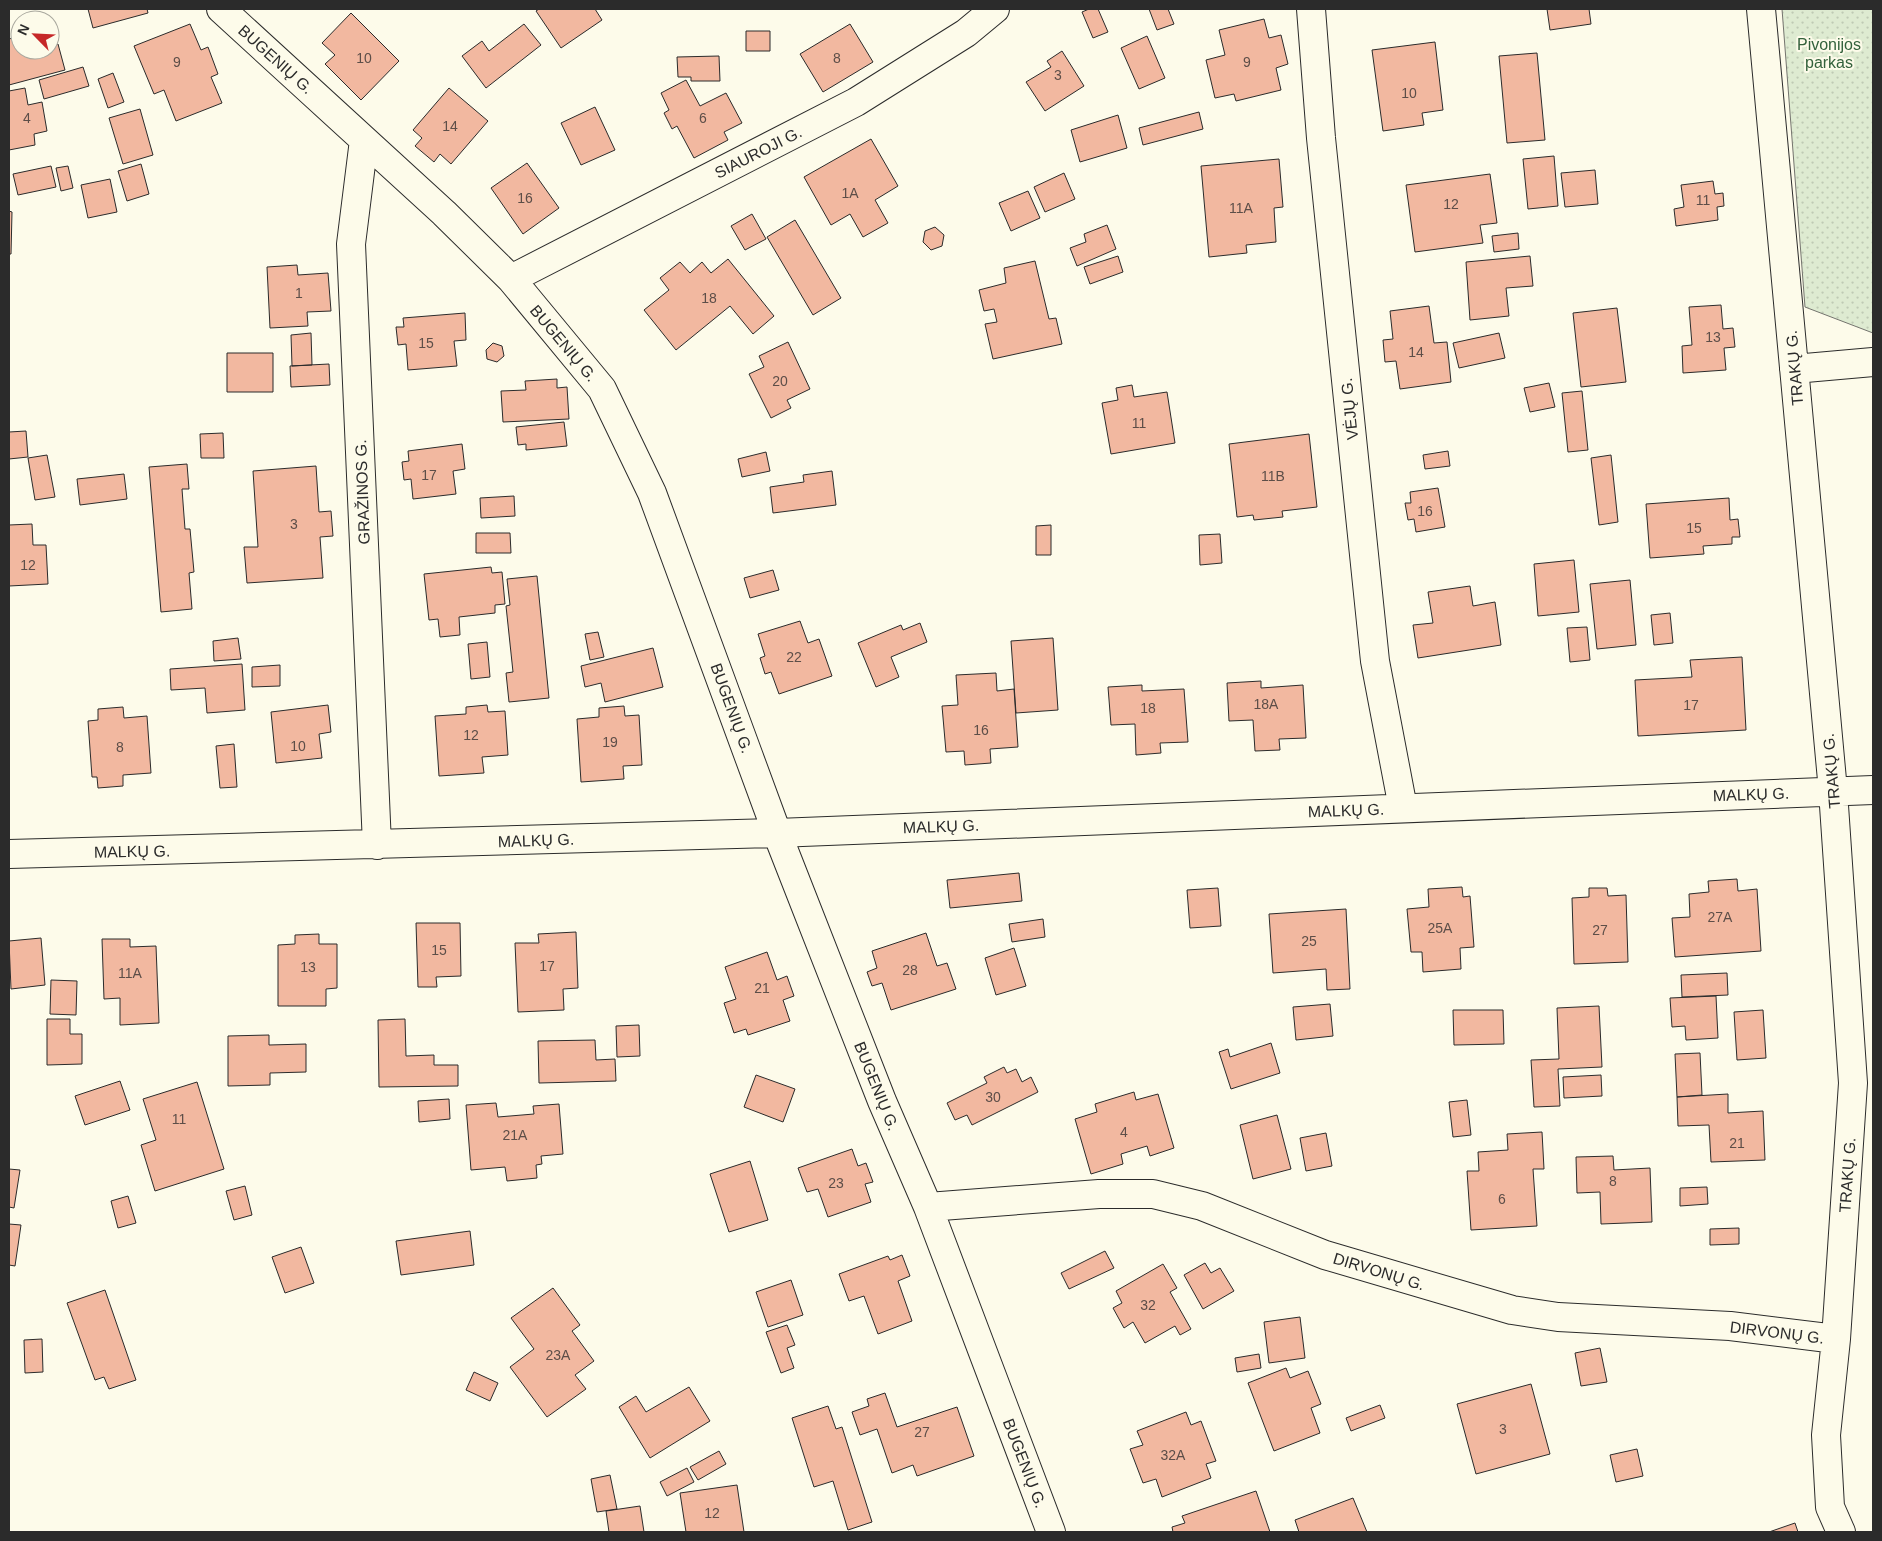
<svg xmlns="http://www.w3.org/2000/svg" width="1882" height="1541" font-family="Arial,sans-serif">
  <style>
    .park { fill: url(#park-dots); stroke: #74746e }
    .building { fill: #f2b8a0; stroke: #2b2b2b }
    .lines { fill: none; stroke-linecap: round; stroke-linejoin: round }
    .minor-casing { stroke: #2b2b2b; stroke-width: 30 }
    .minor { stroke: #fdfbea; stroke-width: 28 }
    .labels { text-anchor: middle; stroke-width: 4; stroke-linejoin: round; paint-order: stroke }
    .number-label { font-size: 14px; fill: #5d4e48 }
    .park-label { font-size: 16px; fill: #34623c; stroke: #fdfbea }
    .street-label { font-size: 16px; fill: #2b2b2b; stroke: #fdfbea }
  </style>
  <defs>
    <pattern id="park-dots" width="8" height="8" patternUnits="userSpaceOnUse" patternTransform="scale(1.25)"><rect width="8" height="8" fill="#deebd1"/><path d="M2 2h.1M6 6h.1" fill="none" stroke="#bfcab4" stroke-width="1.8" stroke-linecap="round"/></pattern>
  </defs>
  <rect width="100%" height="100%" fill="#fdfbea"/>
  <!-- park -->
  <path class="park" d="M1782,9H1873V333L1805,307Z"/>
  <!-- building -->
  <path class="building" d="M88,9H147L148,13L93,28Z
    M539,9H595L602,20L561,48L536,11Z
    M1089,9H1098L1108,32L1093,38L1082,12Z
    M1149,9H1168L1174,24L1157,30Z
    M1547,9H1589L1591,24L1550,30Z
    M351,13L399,61L361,100L325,64L335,55L322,43Z
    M1264,19L1269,38L1281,35L1288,64L1276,68L1281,90L1236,101L1234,94L1215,98L1206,60L1225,55L1219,30Z
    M190,24L201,50L208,47L218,74L211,77L222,103L176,121L164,90L154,94L134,46Z
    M524,24L541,45L486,88L462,56L482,41L489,51Z
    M850,24L873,62L823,92L800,54Z
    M746,31H770V51H746Z
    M20,36V50H29V51L50,50V46L58,44L65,70L9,85V39Z
    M1147,36L1165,78L1139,89L1121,48Z
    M1435,42L1443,110L1422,113L1424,125L1383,131L1372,50Z
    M1062,51L1084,86L1045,111L1026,82L1051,67L1047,61Z
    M1537,53L1545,140L1507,143L1499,56Z
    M719,56L720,81H691V77H678L677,57Z
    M83,67L89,86L44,99L39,80Z
    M113,73L124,102L108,108L98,79Z
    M686,80L700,106L726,93L742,123L724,132L728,140L694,158L677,126L672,129L664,113L669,110L661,93Z
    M25,88L28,105L42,102L47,131L34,134L35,145L9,150V91Z
    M449,88L488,121L451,164L440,154L434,162L415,146L422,138L413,130Z
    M595,107L615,150L581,165L561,123Z
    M140,109L153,155L123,164L109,118Z
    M1199,112L1203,129L1143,145L1139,128Z
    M1118,115L1127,148L1080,162L1071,130Z
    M871,139L898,186L875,200L888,223L863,237L850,214L831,225L804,177Z
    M1554,156L1558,206L1528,209L1523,159Z
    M1279,159L1283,207L1274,208L1276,242L1246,245L1247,253L1209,257L1201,166Z
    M527,163L559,208L523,234L491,188Z
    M141,164L149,194L127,201L118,171Z
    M51,166L56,187L18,195L13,174Z
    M68,166L73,188L61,191L56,168Z
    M1595,170L1598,204L1565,207L1561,173Z
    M1064,173L1075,199L1045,212L1034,187Z
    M1490,174L1497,223L1480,225L1483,243L1415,252L1406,185Z
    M110,179L117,212L88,218L81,185Z
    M1713,181L1715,194L1723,193L1724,206L1717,207L1718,220L1676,226L1674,209L1684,207L1681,185Z
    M1028,191L1040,218L1011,231L999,203Z
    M9,211L12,212L11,254H9Z
    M752,214L766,239L745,250L731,226Z
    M795,220L841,298L813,315L767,237Z
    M1107,225L1116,249L1077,266L1070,248L1086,242L1084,234Z
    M935,227L944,235L942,246L931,250L923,242L925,231Z
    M1518,233L1519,249L1494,252L1492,236Z
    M1118,256L1123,272L1090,284L1084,267Z
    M1530,256L1533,286L1506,288L1509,316L1470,320L1466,262Z
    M728,259L774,316L753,334L730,306L676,350L644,310L669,290L660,278L680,262L690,273L702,262L711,273Z
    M1035,261L1049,319L1056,318L1062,344L993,359L985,324L997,322L994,309L984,311L979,290L1006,283L1004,268Z
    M297,265L298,275L328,273L331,311L307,312L308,326L270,328L267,267Z
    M1721,305L1723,329L1733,328L1735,347L1724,348L1726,370L1683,373L1682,346L1692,345L1689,307Z
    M1429,306L1434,343L1447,342L1451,382L1400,389L1396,361L1385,362L1383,340L1393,339L1390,311Z
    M1617,308L1626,382L1581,387L1573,313Z
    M465,313L466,340L454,341L457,366L408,370L406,344L398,345L396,327H404L403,318Z
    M311,333L312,365L292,366L291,335Z
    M1499,333L1505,358L1459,368L1453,343Z
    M788,342L810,389L787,400L791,408L771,418L749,374L764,367L759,356Z
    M493,343L502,346L504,356L497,362L487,359L486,350Z
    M227,353H273V392H227Z
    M329,364L330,385L291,387L290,366Z
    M557,379V388L567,387L569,419L503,422L501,391L526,390L525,381Z
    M1549,383L1555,407L1530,412L1524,388Z
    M1132,385L1134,397L1167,392L1175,443L1111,454L1102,403L1118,400L1116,388Z
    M1582,391L1588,450L1568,452L1562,393Z
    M564,422L567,446L526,450V444L518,445L516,427Z
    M26,431L28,457L9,459V432Z
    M223,433L224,458H201L200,434Z
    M1309,434L1317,507L1282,511L1283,517L1254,520L1253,515L1237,517L1229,444Z
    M462,444L465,469L453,471L456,494L413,499L411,479L404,480L402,462L409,461L408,451Z
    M1448,451L1450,466L1425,469L1423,455Z
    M766,452L770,471L742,477L738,459Z
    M47,455L55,497L35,500L28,458Z
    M1611,455L1618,522L1599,525L1591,458Z
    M187,464L189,489H182L185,529H190L194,572L189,573L192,609L161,612L149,467Z
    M316,466L319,512L331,511L333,536L320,537L323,578L247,583L244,547H258L253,471Z
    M832,471L836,505L773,513L770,487L804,482L803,475Z
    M124,474L127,499L80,505L77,479Z
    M1438,488L1445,527L1416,532L1414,519L1408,520L1405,503H1411L1410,492Z
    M514,496L515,516L481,518L480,498Z
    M1729,498L1730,520L1738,519L1740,537H1732V544L1703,546L1704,554L1650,558L1646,504Z
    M32,524L33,545H46L48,584L9,586V525Z
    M1051,525V555H1036V526Z
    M476,533H510L511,553H476Z
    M1220,534L1222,563L1200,565L1199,535Z
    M1574,560L1579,612L1538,616L1534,564Z
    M491,567L492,573L502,572L505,604L495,605V613L459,617L460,635L440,637L438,619L429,620L424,574Z
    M773,570L779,590L750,598L744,578Z
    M537,576L549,698L509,702L506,673L513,672L506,606L510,605L507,579Z
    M1630,580L1636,645L1597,649L1590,584Z
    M1470,586L1473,606L1495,602L1501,645L1418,658L1413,625L1433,623L1428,592Z
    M1670,613L1673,643L1654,645L1651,615Z
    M800,621L808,643L819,639L832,676L779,694L771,672L765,674L760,658L765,656L758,634Z
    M920,623L927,642L891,657L899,677L876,687L858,643L901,625L903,630Z
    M1587,627L1590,660L1570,662L1567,628Z
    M598,632L604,657L590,660L585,634Z
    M238,638L241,659L214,661L213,641Z
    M1053,638L1058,710L1016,713L1011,641Z
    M487,642L490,677L471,679L468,644Z
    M653,648L663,687L605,702L601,683L585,687L581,666Z
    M1742,657L1746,730L1638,736L1635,680L1692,677L1690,660Z
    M242,664L245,710L207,713L205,688L171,690L170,669Z
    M280,665V686L252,687V667Z
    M996,673L997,691L1014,689L1018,747L990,749L991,763L965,765L964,751L946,752L942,706L958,705L956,675Z
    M1261,681V688L1303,685L1306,738L1279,739L1280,750L1255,751L1253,720L1229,721L1227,683Z
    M1142,685V691L1184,689L1188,742L1160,743L1161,753L1136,755L1135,724L1111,725L1108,687Z
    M328,705L331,732L319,734L322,758L276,763L271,712Z
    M487,705L488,712L505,711L508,755L482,757L484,773L439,776L435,716L466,714V707Z
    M624,706L625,716L639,715L642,765L623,766L624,779L581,782L577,719L599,717V708Z
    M123,707L124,718L147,716L151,773L123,775V786L98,788L97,777H92L88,721L98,720V709Z
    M234,744L237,787L220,788L216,746Z
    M1019,873L1022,901L950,908L947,880Z
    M1737,879L1738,891L1757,889L1761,951L1675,957L1672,918L1690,917L1689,894L1709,892L1708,881Z
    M1462,887L1463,897L1470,896L1474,947L1460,948L1461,969L1423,972L1422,952H1411L1407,909L1429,907L1428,889Z
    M1218,888L1221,926L1190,928L1187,890Z
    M1589,888H1607L1608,896L1626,895L1628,962L1574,964L1572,898L1589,897Z
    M1346,909L1350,989L1327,990L1326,969L1273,973L1269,914Z
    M1043,919L1045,937L1012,942L1009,924Z
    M416,923H460L461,976L436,977L437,987H418Z
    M576,932L578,988L563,989L564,1010L518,1012L515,943H539L538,934Z
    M926,933L937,966L947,963L956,989L891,1010L882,983L872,986L867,972L877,968L872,951Z
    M319,934V944H337V988L326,989V1006H278V945L295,944V935Z
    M41,938L45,985L11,989L9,941Z
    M102,939H130V947L156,946L159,1023L120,1025V998L104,999Z
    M1014,948L1026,986L996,995L985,958Z
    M767,952L777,980L787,976L794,996L783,1000L790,1021L748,1035L746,1029L734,1033L724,1003L736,999L725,967Z
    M1727,973L1728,995L1682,997L1681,975Z
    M51,980L77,981L76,1015L50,1014Z
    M1716,996L1718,1038L1686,1040L1685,1026L1672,1027L1670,998Z
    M1330,1004L1333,1036L1296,1040L1293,1007Z
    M1599,1006L1602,1067L1558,1069L1560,1106L1534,1107L1531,1060L1559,1059L1557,1008Z
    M1453,1010H1503L1504,1044L1454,1045Z
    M1763,1010L1766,1058L1737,1060L1734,1012Z
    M47,1019H70V1034H82V1064L47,1065Z
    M405,1019L406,1056L434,1055V1065H458V1086L379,1087L378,1020Z
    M639,1025L640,1056L617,1057L616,1026Z
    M269,1035V1045L306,1044V1072L270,1073V1085L228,1086V1036Z
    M595,1040L596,1060L615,1059L616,1081L539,1083L538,1041Z
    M1271,1043L1280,1073L1231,1089L1219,1052L1228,1049L1230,1057Z
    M1700,1053L1702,1095L1677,1097L1675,1054Z
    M1004,1067L1007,1073L1016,1069L1022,1082L1031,1077L1038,1092L972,1125L967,1115L955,1120L947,1103L987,1083L984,1077Z
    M756,1075L795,1089L783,1122L744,1107Z
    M1601,1075L1602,1096L1564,1098L1563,1077Z
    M120,1081L130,1110L85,1125L75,1096Z
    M197,1082L224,1169L155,1191L141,1145L156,1140L143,1099Z
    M1134,1092L1136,1100L1158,1094L1174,1148L1150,1156L1147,1146L1121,1154L1123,1164L1091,1174L1075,1119L1097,1112L1095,1104Z
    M1728,1094V1113L1763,1111L1765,1160L1711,1162L1709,1125L1678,1126L1677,1097Z
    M449,1099L450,1119L419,1122L418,1101Z
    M1467,1100L1471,1135L1453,1137L1449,1102Z
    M496,1103L498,1117L534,1114L533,1106L559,1104L563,1154L541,1156L542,1164L536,1165L537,1178L507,1181L505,1167L471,1170L466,1105Z
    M1277,1115L1291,1169L1253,1179L1240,1125Z
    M1542,1132L1544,1169H1533L1537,1226L1471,1230L1467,1171H1479L1478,1152L1508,1150L1507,1134Z
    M1326,1133L1332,1166L1306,1171L1300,1138Z
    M852,1149L858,1166L866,1163L873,1182L865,1184L871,1202L828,1217L818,1189L807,1192L798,1168Z
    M1613,1156L1614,1170L1650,1168L1652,1222L1601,1224L1600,1192L1577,1193L1576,1157Z
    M750,1161L768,1220L729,1232L710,1174Z
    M9,1169L20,1170L14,1208L9,1207Z
    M245,1186L252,1215L234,1220L226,1191Z
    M1707,1187L1708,1204L1680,1206V1188Z
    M128,1196L136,1223L118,1228L111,1201Z
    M9,1224L21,1225L15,1266L9,1265Z
    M1739,1228V1244L1710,1245V1229Z
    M470,1231L474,1265L401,1275L396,1241Z
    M301,1247L314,1283L285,1293L272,1257Z
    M1105,1251L1114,1268L1069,1289L1061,1273Z
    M902,1255L910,1276L898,1281L912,1321L878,1334L864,1296L849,1301L839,1274L888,1256L890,1260Z
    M1205,1263L1211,1273L1220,1268L1234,1291L1203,1309L1184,1275Z
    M1163,1264L1177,1288L1170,1292L1191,1329L1180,1335L1175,1326L1145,1343L1133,1322L1124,1328L1113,1308L1122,1303L1116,1291Z
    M791,1280L803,1315L768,1327L756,1292Z
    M553,1288L580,1325L572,1331L594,1361L575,1375L586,1389L547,1417L510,1367L534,1349L511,1318Z
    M105,1290L136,1380L109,1389L104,1377L95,1380L67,1303Z
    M1300,1317L1305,1358L1269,1363L1264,1322Z
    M787,1325L795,1345L787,1348L794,1368L781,1373L766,1332Z
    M42,1339L43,1372L25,1373L24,1340Z
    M1600,1348L1607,1382L1581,1386L1575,1353Z
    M1259,1354L1261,1368L1237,1372L1235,1358Z
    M1286,1368L1290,1378L1308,1371L1321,1404L1311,1408L1320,1433L1274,1451L1248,1383Z
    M474,1372L498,1383L490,1401L466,1390Z
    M1531,1384L1550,1454L1476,1474L1457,1404Z
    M689,1387L710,1421L650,1458L619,1407L636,1396L646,1412Z
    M885,1393L897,1427L957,1407L974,1456L917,1476L913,1465L892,1473L877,1429L860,1435L852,1412L869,1406L867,1399Z
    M1380,1405L1385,1418L1351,1431L1346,1418Z
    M828,1406L836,1429L842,1427L872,1522L848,1530L833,1481L814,1487L792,1418Z
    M1186,1412L1191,1425L1201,1421L1216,1461L1206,1464L1211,1478L1162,1497L1156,1479L1143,1483L1130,1449L1143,1445L1137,1431Z
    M1637,1449L1643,1476L1616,1482L1610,1455Z
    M719,1451L726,1464L698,1480L690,1467Z
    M687,1468L694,1482L667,1496L660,1482Z
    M610,1475L617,1509L597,1512L591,1479Z
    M737,1485L744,1532H686L680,1493Z
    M1256,1491L1270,1532H1173L1172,1527L1185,1523L1182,1516Z
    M1353,1498L1367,1532H1299L1295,1520Z
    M640,1506L644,1532H609L606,1511Z
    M1795,1523L1798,1532H1769Z"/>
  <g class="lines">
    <defs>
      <path id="minor" d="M221,9L444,213L511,279L602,389L652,493L777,833L882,1101L928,1207L1051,1532
        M1311,9L1321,138L1375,661L1403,808
        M1761,9L1833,791L1853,1083L1836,1339L1826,1435L1830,1507L1841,1532
        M364,140L351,244L377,845
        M511,279L856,102L966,33L995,9
        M1794,369L1873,362
        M9,854L777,833L1873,790
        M928,1207L1099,1194H1153L1202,1206L1325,1255L1512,1310L1558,1317L1730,1326L1836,1339"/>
    </defs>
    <!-- minor casing -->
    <use href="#minor" class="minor-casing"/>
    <!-- minor -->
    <use href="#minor" class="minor"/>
  </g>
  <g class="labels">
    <!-- number labels -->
    <g class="number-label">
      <text x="364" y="63">10</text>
      <text x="837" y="63">8</text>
      <text x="177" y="67">9</text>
      <text x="1247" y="67">9</text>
      <text x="1058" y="80">3</text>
      <text x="1409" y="98">10</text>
      <text x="27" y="123">4</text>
      <text x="703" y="123">6</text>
      <text x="450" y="131">14</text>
      <text x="850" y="198">1A</text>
      <text x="525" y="203">16</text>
      <text x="1703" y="205">11</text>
      <text x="1451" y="209">12</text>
      <text x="1241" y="213">11A</text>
      <text x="299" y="298">1</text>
      <text x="709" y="303">18</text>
      <text x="1713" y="342">13</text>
      <text x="426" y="348">15</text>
      <text x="1416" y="357">14</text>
      <text x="780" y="386">20</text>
      <text x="1139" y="428">11</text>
      <text x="429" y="480">17</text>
      <text x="1273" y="481">11B</text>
      <text x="1425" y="516">16</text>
      <text x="294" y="529">3</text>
      <text x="1694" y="533">15</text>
      <text x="28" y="570">12</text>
      <text x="794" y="662">22</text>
      <text x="1266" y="709">18A</text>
      <text x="1691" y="710">17</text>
      <text x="1148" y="713">18</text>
      <text x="981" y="735">16</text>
      <text x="471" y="740">12</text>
      <text x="610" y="747">19</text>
      <text x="298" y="751">10</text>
      <text x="120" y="752">8</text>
      <text x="1720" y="922">27A</text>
      <text x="1440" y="933">25A</text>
      <text x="1600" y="935">27</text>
      <text x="1309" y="946">25</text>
      <text x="439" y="955">15</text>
      <text x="547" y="971">17</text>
      <text x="308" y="972">13</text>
      <text x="910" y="975">28</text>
      <text x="130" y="978">11A</text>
      <text x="762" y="993">21</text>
      <text x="993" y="1102">30</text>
      <text x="179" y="1124">11</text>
      <text x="1124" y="1137">4</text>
      <text x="515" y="1140">21A</text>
      <text x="1737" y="1148">21</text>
      <text x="1613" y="1186">8</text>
      <text x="836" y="1188">23</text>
      <text x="1502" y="1204">6</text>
      <text x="1148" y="1310">32</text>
      <text x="558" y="1360">23A</text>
      <text x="1503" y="1434">3</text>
      <text x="922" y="1437">27</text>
      <text x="1173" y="1460">32A</text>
      <text x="712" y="1518">12</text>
    </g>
    <!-- park labels -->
    <g class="park-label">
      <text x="1829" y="50">Pivonijos<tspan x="1829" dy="18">parkas</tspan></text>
    </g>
    <!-- street labels -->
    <g class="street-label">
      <text transform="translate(276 59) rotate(42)" y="6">BUGENIŲ G.</text>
      <text transform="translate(758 152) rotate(-27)" y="6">SIAUROJI G.</text>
      <text transform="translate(564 343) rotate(50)" y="6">BUGENIŲ G.</text>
      <text transform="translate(1794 368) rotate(-95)" y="6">TRAKŲ G.</text>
      <text transform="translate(1349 409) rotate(-96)" y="6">VĖJŲ G.</text>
      <text transform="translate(362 492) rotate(-92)" y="6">GRAŽINOS G.</text>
      <text transform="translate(732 708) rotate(70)" y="6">BUGENIŲ G.</text>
      <text transform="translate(1831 771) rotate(-95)" y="6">TRAKŲ G.</text>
      <text transform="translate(1751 794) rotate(-2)" y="6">MALKŲ G.</text>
      <text transform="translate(1346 810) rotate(-2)" y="6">MALKŲ G.</text>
      <text transform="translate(941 826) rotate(-2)" y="6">MALKŲ G.</text>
      <text transform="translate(536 840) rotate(-2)" y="6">MALKŲ G.</text>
      <text transform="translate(132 851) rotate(-1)" y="6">MALKŲ G.</text>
      <text transform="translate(877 1086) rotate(68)" y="6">BUGENIŲ G.</text>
      <text transform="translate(1847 1175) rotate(-86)" y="6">TRAKŲ G.</text>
      <text transform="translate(1379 1271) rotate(17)" y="6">DIRVONŲ G.</text>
      <text transform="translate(1777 1332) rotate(7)" y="6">DIRVONŲ G.</text>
      <text transform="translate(1025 1463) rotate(69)" y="6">BUGENIŲ G.</text>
    </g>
  </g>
  <!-- border -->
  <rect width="1882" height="1541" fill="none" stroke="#2b2b2b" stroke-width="20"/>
  <!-- north arrow -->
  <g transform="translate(35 35) rotate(294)"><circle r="24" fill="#fdfbea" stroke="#a9a89e"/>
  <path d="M0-4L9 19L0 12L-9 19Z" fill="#c62828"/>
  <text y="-8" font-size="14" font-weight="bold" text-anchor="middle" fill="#2b2b2b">N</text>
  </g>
</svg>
